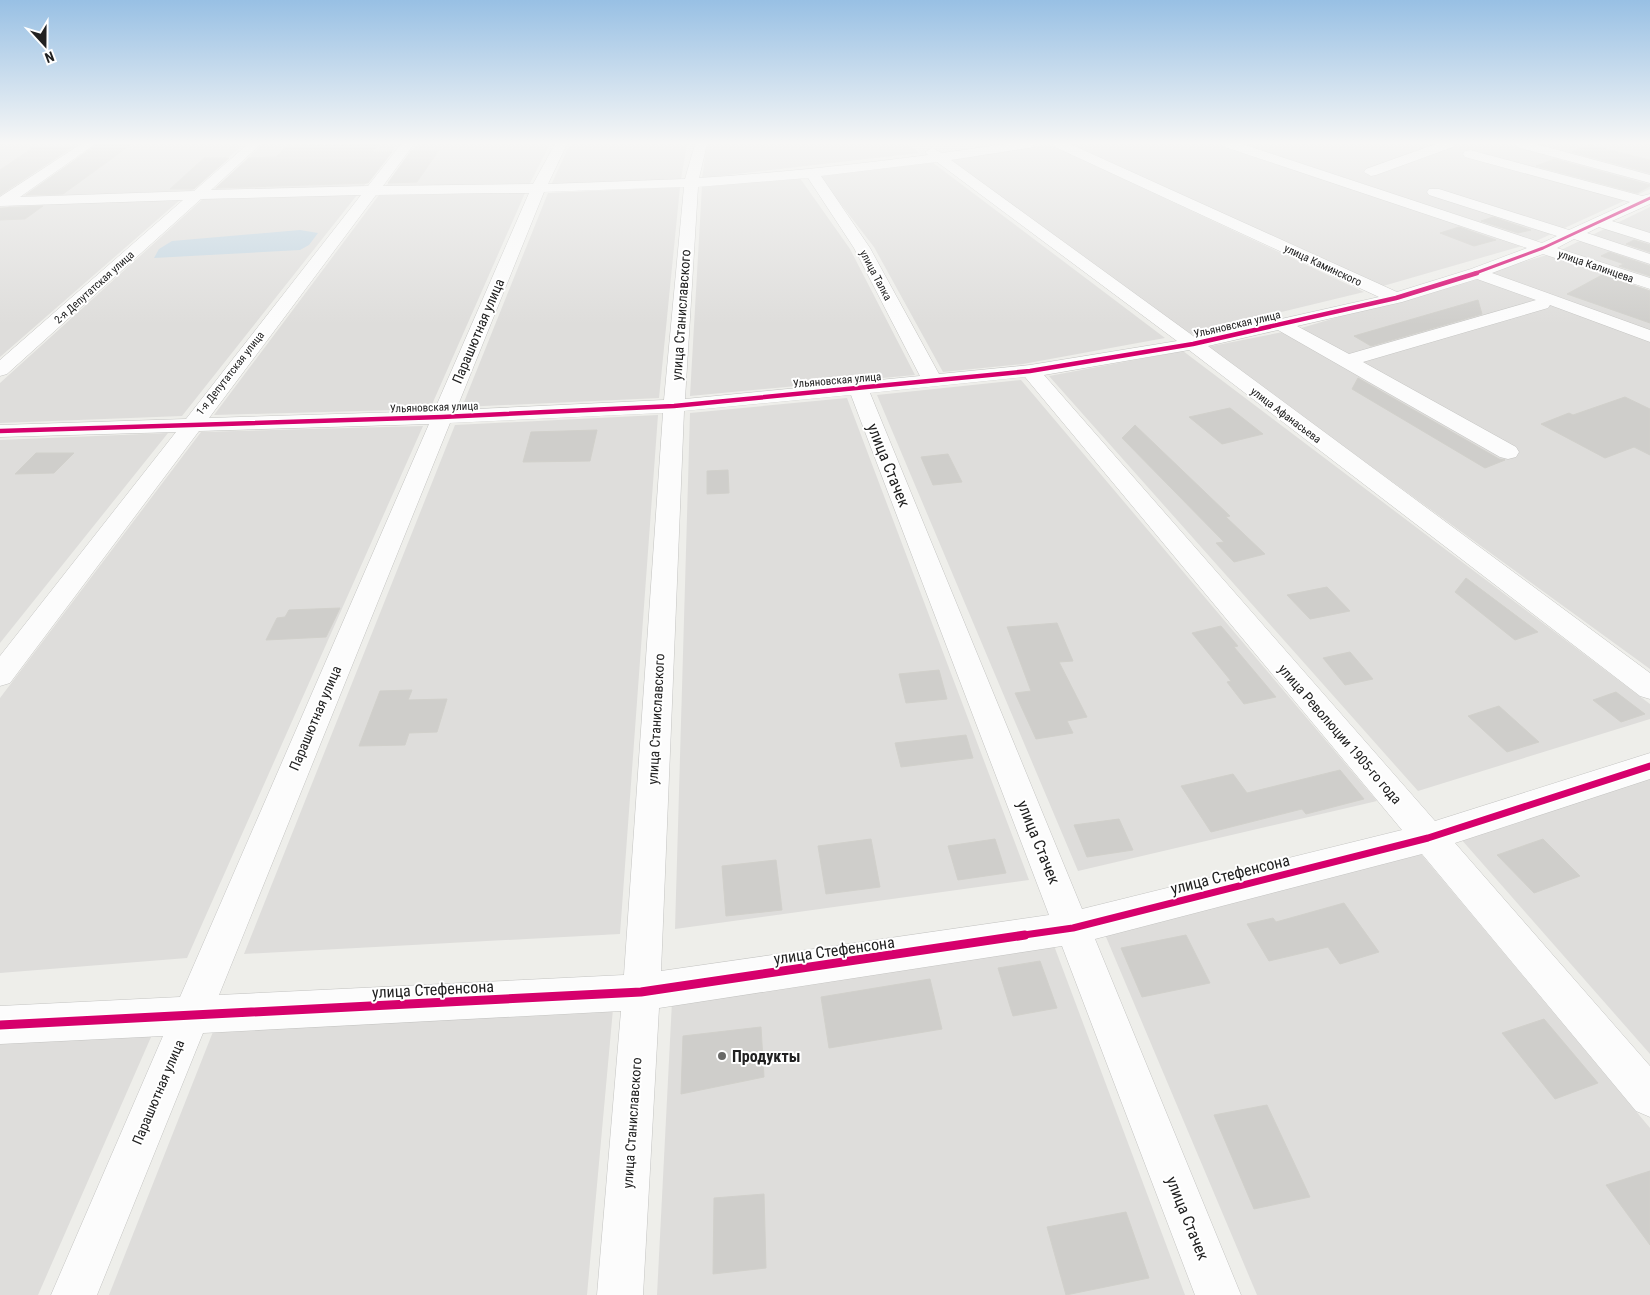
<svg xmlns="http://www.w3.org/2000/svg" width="1650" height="1295" font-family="'Roboto Condensed',sans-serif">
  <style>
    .residential { fill: #dedddb }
    .water { fill: #c0d3df }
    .building { fill: #cfcecb; stroke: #d1d0cb }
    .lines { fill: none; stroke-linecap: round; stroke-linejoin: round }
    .minor-casing { stroke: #c4c4c2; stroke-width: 1 }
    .minor { fill: #fcfcfc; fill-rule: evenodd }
    .cycleway-far3-casing { stroke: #fff; stroke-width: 5 }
    .cycleway-far2-casing { stroke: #fff; stroke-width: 6 }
    .cycleway-far1-casing { stroke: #fff; stroke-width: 10 }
    .cycleway-casing { stroke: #fff; stroke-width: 12 }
    .cycleway-far3 { stroke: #d6006c; stroke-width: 3 }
    .cycleway-far2 { stroke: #d6006c; stroke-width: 4.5 }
    .cycleway-far1 { stroke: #d6006c; stroke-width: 7 }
    .cycleway { stroke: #d6006c; stroke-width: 9 }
    .poi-dot { fill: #696967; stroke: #fff; stroke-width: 2 }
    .labels { text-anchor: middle; stroke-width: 4; stroke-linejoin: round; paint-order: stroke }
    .far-street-label { font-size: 11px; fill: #212121; stroke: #fff }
    .street-label { font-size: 14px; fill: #212121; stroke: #fff }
    .near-street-label { font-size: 16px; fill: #212121; stroke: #fff }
    .near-poi-label { font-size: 16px; font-weight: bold; fill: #212121; stroke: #fff; text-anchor: start }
  </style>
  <rect width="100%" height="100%" fill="#eeeeea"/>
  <!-- residential -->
  <path class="residential" d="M0,144H79L0,196Z
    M98,144H243L191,191L21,197Z
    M263,144H398L363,187L213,190Z
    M417,144H550L529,185L385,187Z
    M570,144H687L681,179L551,185Z
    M707,144H908L919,153L702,178Z
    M1049,144L1364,292L1190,334L947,157Z
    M1071,144H1218L1522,246L1383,286Z
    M1242,144H1509L1650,182V189L1536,241Z
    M1534,144H1650V175Z
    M928,159L1165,338L1023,364L943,372L874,247L816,172Z
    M797,174L850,249L915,375L690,396L702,186Z
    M680,187L659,398L462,407L548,193Z
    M525,193L430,409L214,415L379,195Z
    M357,195L182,416L0,423V383L204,198Z
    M181,199L0,357V212L9,206Z
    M1650,207V279L1561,250Z
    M1547,255L1650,290V669L1207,347L1298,329Z
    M1183,351L1650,704V719L1418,791L1049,376Z
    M1021,380L1377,801L1078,871L877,395Z
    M847,398L1029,880L675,929L690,413Z
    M658,415L620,934L244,954L455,425Z
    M423,426L187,958L0,973V698L201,432Z
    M168,433L0,643V440Z
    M1650,767V1054L1453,830Z
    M1411,842L1650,1128V1295H1257L1098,918Z
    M1047,927L1185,1295H657L673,982Z
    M615,987L587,1295H109L222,1009Z
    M162,1012L38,1295H0V1026Z"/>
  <!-- water -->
  <path class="water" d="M300,230L318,233L309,245L300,250L154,258L159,249L172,241Z"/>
  <!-- building -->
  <path class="building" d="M132,144L63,194L26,195L96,145Z
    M378,145L372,152H392L368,183L216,188L249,158L276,157L287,146Z
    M1590,145L1650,160V173L1572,152Z
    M74,146L0,195V170L34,147Z
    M439,150L417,182L388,183L411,151Z
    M204,158H229L194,189H170Z
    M1554,159L1650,185V186L1637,193L1536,166Z
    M43,206L25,219L0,220V208Z
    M1493,217L1531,230L1518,233L1481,221Z
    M1459,227L1496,240L1474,246L1440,233Z
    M1634,240L1650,245V252L1626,244Z
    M1609,252L1650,266V276L1619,266L1624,264L1601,256Z
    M1602,275L1650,291V323L1567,294Z
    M1478,300L1482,314L1371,346L1354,336Z
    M1358,378L1499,459L1505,460L1485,468L1352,389Z
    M1625,397L1650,409V455L1634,447L1605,458L1541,424L1569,413L1573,415Z
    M1230,408L1263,434L1222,444L1189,417Z
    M1135,425L1230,516L1226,517L1265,554L1234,562L1216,543L1224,542L1122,438Z
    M597,430L590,461L523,462L531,432Z
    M36,453H74L54,473L15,474Z
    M948,454L962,482L933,485L921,457Z
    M728,470L729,493L707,494V471Z
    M1466,578L1538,632L1515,640L1455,592Z
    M1327,587L1350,611L1310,619L1287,595Z
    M340,608L326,637L266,640L277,618L285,617L289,610Z
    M1057,623L1073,661L1059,662L1087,717L1067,721L1073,733L1036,739L1015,693L1031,691L1007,627Z
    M1221,626L1238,646L1234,647L1276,697L1244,704L1227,682L1231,681L1192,633Z
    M1350,652L1373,679L1345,685L1323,658Z
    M939,670L947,699L906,703L899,674Z
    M412,690L408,700L447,699L437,732L409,733L405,745L359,746L380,691Z
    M1616,692L1645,714L1621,722L1593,700Z
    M1499,706L1539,742L1507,752L1468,716Z
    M966,735L973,758L901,767L895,743Z
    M1340,770L1364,799L1306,814L1302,809L1211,832L1181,786L1233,774L1247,793Z
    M1119,819L1133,850L1087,857L1074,825Z
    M871,839L880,887L826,894L818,846Z
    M995,839L1006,873L958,880L948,846Z
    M1543,839L1580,876L1534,893L1497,855Z
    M776,860L782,910L726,916L722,866Z
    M1344,903L1379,952L1340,964L1328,947L1269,961L1247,924L1273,918L1276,922Z
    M1186,935L1210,983L1142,997L1121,948Z
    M1040,961L1057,1008L1013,1016L998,968Z
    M930,979L942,1029L829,1048L821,997Z
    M1544,1019L1598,1083L1555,1099L1502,1033Z
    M761,1027L764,1077L681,1094L683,1036Z
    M1267,1105L1310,1197L1254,1209L1214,1115Z
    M1650,1171V1245L1606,1185Z
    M764,1194L766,1268L713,1274L714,1198Z
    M1126,1212L1149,1278L1066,1295L1047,1227Z"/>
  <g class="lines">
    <defs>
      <path id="minor" d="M81,144H95L20,197L194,191L248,144H261L211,190L368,186L401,144H414L383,186L533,184L555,144H567L548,184L685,179L695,144H707L699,178C776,173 852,165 928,155L925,152L932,148L942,153L1005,144H1034L1033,147L1028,148L951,160L1196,338L1379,297L1055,147L1054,144H1070L1397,292L1471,269L1527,248L1225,147L1224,144H1242L1542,243L1557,236L1429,195L1427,192L1429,189H1439L1569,230L1630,202L1465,157L1463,154L1465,151L1470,150L1642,196L1650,194V204L1612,221L1650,233V243L1599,227L1587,233L1650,254V264L1574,239L1557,248L1650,278V289L1543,254L1492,273L1650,330V342L1550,305L1548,308L1363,362L1516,447L1519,452L1516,457L1508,459L1500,457L1278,330L1208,346L1650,673V699L1640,696L1189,350L1044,375L1435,821L1650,753V779L1455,843L1650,1066V1117L1636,1111L1422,854L1095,939L1241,1295H1195L1062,946L659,1008L643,1295H597L621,1011L203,1033L97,1295H51L163,1036L0,1044V1006L180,997L429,424L199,431L10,683L0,686V656L176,432L0,437V425L186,419L361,195L201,199L7,374L0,376V360L183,200L0,206V197ZM937,162L1177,341L1030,365L939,374L870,248L821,176ZM808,178L854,248L920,376L685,399L698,187ZM684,187L664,400L456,410L544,192ZM494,193H529L434,411L209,418L376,195ZM1477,279L1536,300L1349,354L1297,326L1402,302ZM1025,377L1402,830L1082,909L870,393ZM851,395L1049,915L661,971L684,411ZM663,413L624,975L219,995L450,423Z
        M1436,144H1454L1453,147L1376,175L1371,176L1364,172L1366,169Z
        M1516,144H1536L1650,175V183L1517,147Z"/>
    </defs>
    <!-- minor casing -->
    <use href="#minor" class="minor-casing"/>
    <!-- minor -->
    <use href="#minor" class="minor"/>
    <defs>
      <path id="cycleway-far3" d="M1473,274L1543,248L1650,198"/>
      <path id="cycleway-far2" d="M0,431L442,417L674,406L1030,371L1193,344L1396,298L1477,273"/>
      <path id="cycleway-far1" d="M1017,936L1073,928L1428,838L1650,766"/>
      <path id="cycleway" d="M0,1025L641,992L1025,935"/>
    </defs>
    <!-- cycleway-far3 casing -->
    <use href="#cycleway-far3" class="cycleway-far3-casing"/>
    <!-- cycleway-far2 casing -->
    <use href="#cycleway-far2" class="cycleway-far2-casing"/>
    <!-- cycleway-far1 casing -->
    <use href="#cycleway-far1" class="cycleway-far1-casing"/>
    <!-- cycleway casing -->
    <use href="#cycleway" class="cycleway-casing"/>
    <!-- cycleway-far3 -->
    <use href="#cycleway-far3" class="cycleway-far3"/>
    <!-- cycleway-far2 -->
    <use href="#cycleway-far2" class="cycleway-far2"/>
    <!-- cycleway-far1 -->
    <use href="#cycleway-far1" class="cycleway-far1"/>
    <!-- cycleway -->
    <use href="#cycleway" class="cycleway"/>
  </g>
  <!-- sky -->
  <linearGradient id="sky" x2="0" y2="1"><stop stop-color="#98c0e4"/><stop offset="0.44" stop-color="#f7f7f6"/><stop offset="1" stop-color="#f7f7f6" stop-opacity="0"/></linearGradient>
  <rect width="1650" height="325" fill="url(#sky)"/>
  <!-- markers -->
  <circle class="poi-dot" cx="722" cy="1056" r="5"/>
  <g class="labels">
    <!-- far-street labels -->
    <g class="far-street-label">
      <text transform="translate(1323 265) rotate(25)" y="4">улица Каминского</text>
      <text transform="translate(1596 266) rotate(19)" y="4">улица Калинцева</text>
      <text transform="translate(876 275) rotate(62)" y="4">улица Талка</text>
      <text transform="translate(94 287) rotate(-42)" y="4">2-я Депутатская улица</text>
      <text transform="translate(1237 324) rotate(-13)" y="4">Ульяновская улица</text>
      <text transform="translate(230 373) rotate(-52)" y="4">1-я Депутатская улица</text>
      <text transform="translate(837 380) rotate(-5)" y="4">Ульяновская улица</text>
      <text transform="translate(434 407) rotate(-2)" y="4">Ульяновская улица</text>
      <text transform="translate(1286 415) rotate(37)" y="4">улица Афанасьева</text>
    </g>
    <!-- street labels -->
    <g class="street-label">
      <text transform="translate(681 315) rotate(-86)" y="5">улица Станиславского</text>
      <text transform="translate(478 331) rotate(-67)" y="5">Парашютная улица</text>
      <text transform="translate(315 718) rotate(-67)" y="5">Парашютная улица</text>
      <text transform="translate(656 719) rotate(-87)" y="5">улица Станиславского</text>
      <text transform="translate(1340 734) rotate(49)" y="5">улица Революции 1905-го года</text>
      <text transform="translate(158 1092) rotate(-67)" y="5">Парашютная улица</text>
      <text transform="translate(632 1123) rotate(-86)" y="5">улица Станиславского</text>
    </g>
    <!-- near-street labels -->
    <g class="near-street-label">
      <text transform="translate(889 465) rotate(68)" y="6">улица Стачек</text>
      <text transform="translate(1039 842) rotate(68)" y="6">улица Стачек</text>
      <text transform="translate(1230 874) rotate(-14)" y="6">улица Стефенсона</text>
      <text transform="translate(834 950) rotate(-8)" y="6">улица Стефенсона</text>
      <text transform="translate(433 989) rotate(-3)" y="6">улица Стефенсона</text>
      <text transform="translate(1188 1218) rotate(68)" y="6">улица Стачек</text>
    </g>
    <!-- near-poi labels -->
    <g class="near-poi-label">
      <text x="732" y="1062">Продукты</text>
    </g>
  </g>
  <!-- north arrow -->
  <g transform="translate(45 45) rotate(159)" stroke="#ffffff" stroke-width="4" paint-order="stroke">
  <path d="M0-4L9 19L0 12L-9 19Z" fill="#212121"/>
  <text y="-8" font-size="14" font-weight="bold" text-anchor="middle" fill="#212121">N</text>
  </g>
</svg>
